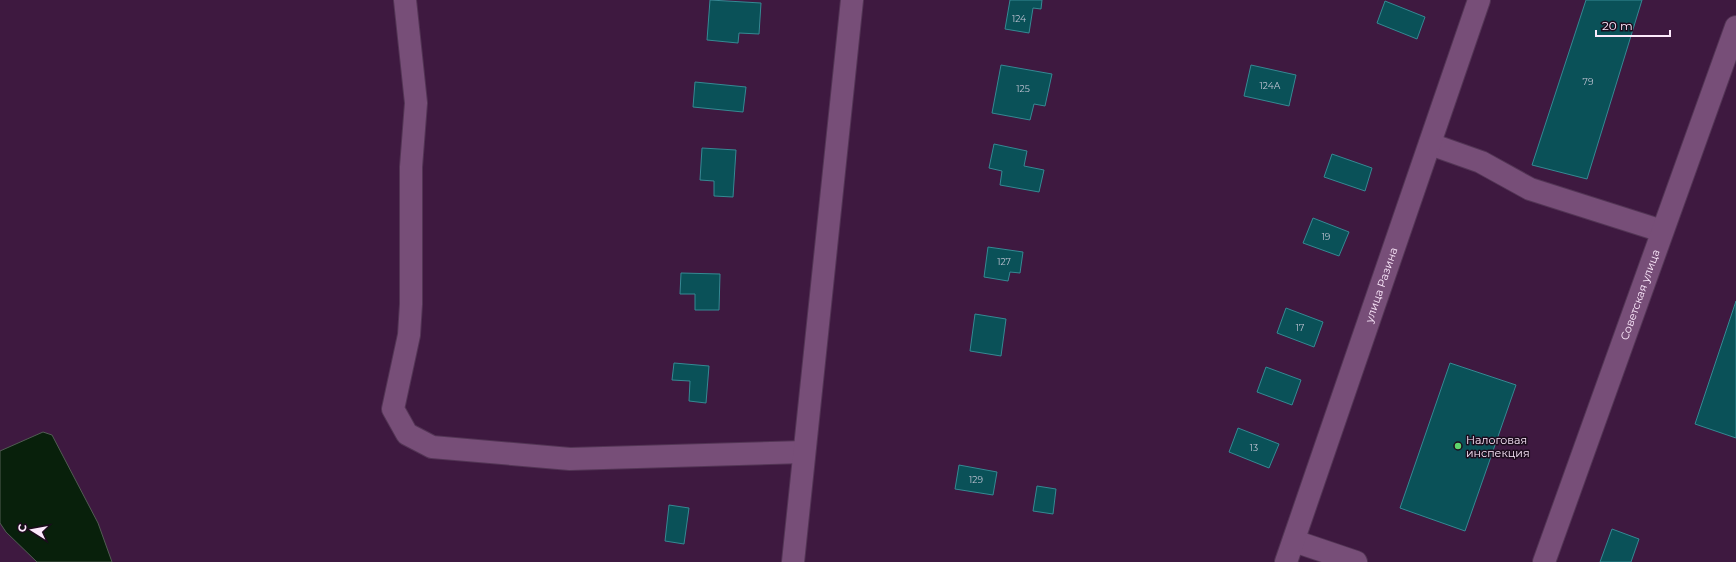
<svg xmlns="http://www.w3.org/2000/svg" width="1736" height="562" font-family="Montserrat,sans-serif">
  <style>
    .water { fill: #08200b; stroke: #515c53 }
    .building { fill: #0a5158; stroke: #358993 }
    .lines { fill: none; stroke-linecap: round; stroke-linejoin: round }
    .minor-casing { stroke: #533555; stroke-width: 24 }
    .minor { stroke: #774e78; stroke-width: 22 }
    .poi-dot { fill: #5ed56c; stroke: #1c0c1d; stroke-width: 1.5 }
    .labels { text-anchor: middle; stroke-width: 3; stroke-linejoin: round; paint-order: stroke }
    .number-label { font-size: 9px; fill: #c0c3d3 }
    .street-label { font-size: 11px; fill: #fce9fc; stroke: #1c0c1d }
    .poi-label { font-size: 11px; fill: #fce9fc; stroke: #1c0c1d; text-anchor: start }
  </style>
  <rect width="100%" height="100%" fill="#3e1940"/>
  <!-- water -->
  <path class="water" d="M43,432L52,435L98,523L112,562H37L6,532L0,523V451Z"/>
  <!-- building -->
  <path class="building" d="M710,0L761,3L759,34L739,33L738,43L707,40Z
    M1010,0H1042L1041,9L1033,8L1029,33L1005,29Z
    M1586,0H1642L1587,179L1532,165Z
    M1385,1L1425,17L1417,39L1377,23Z
    M1001,65L1052,74L1045,106L1034,104L1030,120L992,113Z
    M1251,65L1296,75L1289,106L1244,96Z
    M695,82L746,87L743,112L693,107Z
    M994,144L1027,151L1024,166L1044,170L1039,192L1000,185L1002,171L989,168Z
    M702,148L736,150L733,197L714,196V181L700,180Z
    M1332,154L1372,168L1365,191L1324,177Z
    M1313,218L1349,232L1339,256L1303,243Z
    M988,247L1023,252L1020,273L1010,272L1008,281L984,277Z
    M681,273L720,274L719,310H695V294H680Z
    M1736,301V438L1695,424Z
    M1286,308L1323,322L1314,347L1277,333Z
    M975,314L1006,319L1001,356L970,351Z
    M674,363L709,366L706,403L689,401L690,381L672,380Z
    M1450,363L1516,385L1465,531L1400,508Z
    M1266,367L1301,380L1292,405L1257,392Z
    M1238,428L1279,444L1269,468L1229,452Z
    M959,465L997,472L993,495L955,489Z
    M1037,486L1056,489L1053,514L1033,511Z
    M669,505L689,508L684,544L665,541Z
    M1612,529L1639,539L1631,562H1600Z"/>
  <g class="lines">
    <defs>
      <g id="minor">
        <path d="M405,0L416,103L411,167V304L409,335L393,409L407,434L432,447L570,459L804,452"/>
        <path d="M1430,144L1481,162L1530,189L1662,231"/>
        <path d="M1294,541L1356,562"/>
        <path d="M793,562L852,0"/>
        <path id="s1" d="M1286,562L1479,0"/>
        <path id="s2" d="M1544,562L1736,27"/>
      </g>
    </defs>
    <!-- minor casing -->
    <use href="#minor" class="minor-casing"/>
    <!-- minor -->
    <use href="#minor" class="minor"/>
  </g>
  <!-- markers -->
  <circle class="poi-dot" cx="1458" cy="446" r="4"/>
  <g class="labels">
    <!-- number labels -->
    <g class="number-label">
      <text x="1019" y="22">124</text>
      <text x="1588" y="85">79</text>
      <text x="1270" y="89">124А</text>
      <text x="1023" y="92">125</text>
      <text x="1326" y="240">19</text>
      <text x="1004" y="265">127</text>
      <text x="1300" y="331">17</text>
      <text x="1254" y="451">13</text>
      <text x="976" y="483">129</text>
    </g>
    <!-- street labels -->
    <g class="street-label">
      <text dy="4" stroke="none"><textPath href="#s1" startOffset="293">улица Разина</textPath></text>
      <text dy="4" stroke="none"><textPath href="#s2" startOffset="284">Советская улица</textPath></text>
    </g>
    <!-- poi labels -->
    <g class="poi-label">
      <text x="1466" y="444">Налоговая<tspan x="1466" dy="13">инспекция</tspan></text>
    </g>
  </g>
  <!-- north arrow -->
  <g transform="translate(32 530) rotate(281)" stroke="#1c0c1d" stroke-width="3" paint-order="stroke">
  <path d="M0-3L7 15L0 10L-7 15Z" fill="#fce9fc"/>
  <text y="-6" font-size="11" font-weight="bold" text-anchor="middle" fill="#fce9fc">С</text>
  </g>
  <!-- scale -->
  <path d="M1596 30v6h74v-6" fill="none" stroke="#fce9fc" stroke-width="2"/>
  <text x="1602" y="30" font-size="12" fill="#fce9fc" stroke="#1c0c1d" stroke-width="3" paint-order="stroke">20 m</text>
</svg>
